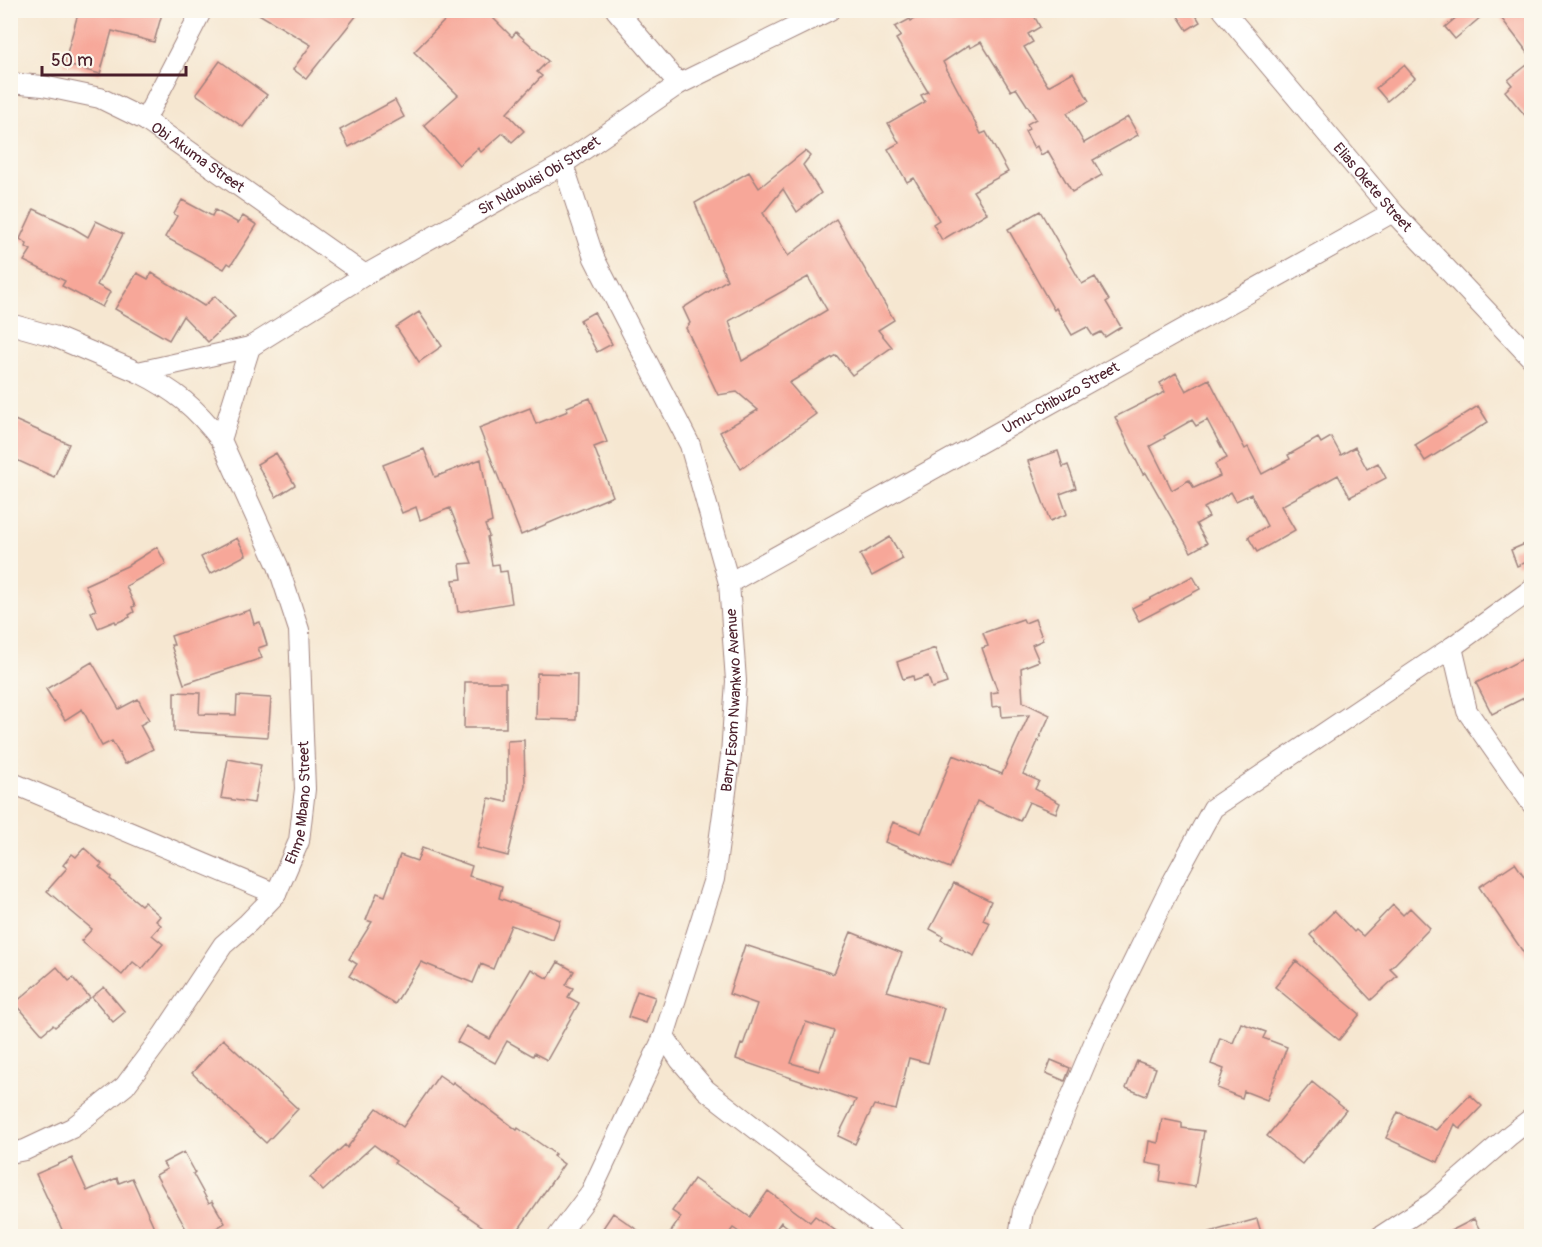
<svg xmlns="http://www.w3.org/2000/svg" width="1542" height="1247" font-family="Pangolin,sans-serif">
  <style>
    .building { fill: #f7a799; fill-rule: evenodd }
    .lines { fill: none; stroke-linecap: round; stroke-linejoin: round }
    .street-casing { stroke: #a0837e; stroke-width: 22 }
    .street { stroke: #fff; stroke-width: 20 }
    .labels { text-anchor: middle; stroke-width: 4.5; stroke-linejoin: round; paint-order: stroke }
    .street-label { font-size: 15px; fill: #4a1f2b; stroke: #fbf7ec }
  </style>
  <rect width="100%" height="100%" fill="#fbf7ec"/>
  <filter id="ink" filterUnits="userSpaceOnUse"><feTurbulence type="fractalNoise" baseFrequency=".0167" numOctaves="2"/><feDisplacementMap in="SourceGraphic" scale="12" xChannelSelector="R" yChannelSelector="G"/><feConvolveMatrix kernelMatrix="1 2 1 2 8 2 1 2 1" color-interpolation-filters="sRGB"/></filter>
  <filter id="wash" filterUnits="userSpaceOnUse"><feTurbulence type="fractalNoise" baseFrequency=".008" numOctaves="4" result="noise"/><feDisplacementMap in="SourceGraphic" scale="24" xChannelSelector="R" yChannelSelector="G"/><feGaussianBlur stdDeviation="1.35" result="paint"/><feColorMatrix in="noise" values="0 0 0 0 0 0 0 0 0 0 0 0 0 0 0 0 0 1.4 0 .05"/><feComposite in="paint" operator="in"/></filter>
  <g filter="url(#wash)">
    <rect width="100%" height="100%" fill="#f6e7d1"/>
    <g id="blocks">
      <!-- building -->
      <path class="building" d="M79,10H163L154,42L112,31L100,74L64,64Z
        M252,10H361L306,79L293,69L311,45Z
        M455,10H485L512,37L516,32L548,61L537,72L542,76L507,113L524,131L512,142L503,133L481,152L478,148L459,165L424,125L458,95L414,52Z
        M928,10H1031L1040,27L1028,34L1033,42L1024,47L1048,86L1073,72L1089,101L1067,113L1084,143L1128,117L1138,135L1093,160L1102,175L1072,192L1048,151L1041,155L1037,146L1034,148L1025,131L1029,129L1027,124L1036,119L1016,88L1011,91L981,42L970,48L969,45L943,62L981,134L986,132L1008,172L973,191L987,213L942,240L933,224L939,220L914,178L907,182L888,149L899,143L888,123L925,102L921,95L928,92L896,39L901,36L895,27L910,19L911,21Z
        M1174,10H1193L1200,22L1187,30Z
        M1465,10H1489L1455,39L1445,27Z
        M1495,10H1532V58Z
        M220,61L267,95L243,127L196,94Z
        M1532,61V124L1505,91L1512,85L1508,80Z
        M1404,65L1415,78L1387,101L1376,88Z
        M395,100L404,117L349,147L340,130Z
        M805,151L810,156L803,165L821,193L797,212L783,189L763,213L788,256L836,219L894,320L878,330L892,347L852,375L836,355L789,383L816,414L741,469L720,432L758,410L737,392L718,395L686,328L690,323L683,308L727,280L695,203L749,172L759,188ZM808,277L827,310L742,361L729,321Z
        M182,200L212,216L215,210L238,223L243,216L257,225L231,265L228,263L224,269L165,237L177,216L174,214Z
        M34,209L70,226L88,237L96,221L123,234L97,285L110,292L102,307L62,286L65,281L24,261L31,250L26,247L27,244L20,239Z
        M1040,211L1082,284L1095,277L1109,300L1106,302L1121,327L1105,337L1101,332L1093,336L1087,327L1072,335L1056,308L1054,310L1008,229Z
        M137,273L148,279L152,273L204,306L215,296L235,317L208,342L183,316L169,340L115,309Z
        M419,312L442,346L419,362L396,327Z
        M594,312L612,344L597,352L580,320Z
        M1176,373L1186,391L1209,379L1245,449L1248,447L1262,474L1290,459L1288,455L1318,438L1321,443L1331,437L1341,455L1355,447L1367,469L1378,463L1386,478L1350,497L1338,475L1281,506L1295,530L1257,552L1248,537L1267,526L1251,494L1236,501L1231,492L1204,508L1209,517L1196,524L1207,543L1191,552L1146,473L1143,474L1115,417L1165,392L1160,383ZM1192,420L1196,426L1207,420L1227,458L1215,464L1220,476L1194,488L1189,480L1172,490L1150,446L1165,438L1164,436Z
        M590,398L607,442L594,447L613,496L521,535L479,428L530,408L536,424L568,411L567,407Z
        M1478,406L1488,422L1425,461L1415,445Z
        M10,418L69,444L54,477L10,457Z
        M424,449L435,477L481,459L492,522L485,525L489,536L487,537L492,565L499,564L500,572L507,571L512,603L458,612L453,580L462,579L460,564L472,563L450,508L420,520L416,507L402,513L383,465Z
        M1058,451L1063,467L1068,465L1076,488L1060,494L1067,514L1050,521L1028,461Z
        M276,453L295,485L276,497L257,464Z
        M890,537L903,559L872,576L860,555Z
        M237,538L246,555L210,574L201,557Z
        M1532,541V560L1517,566L1511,550Z
        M157,547L166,564L126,586L135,606L132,607L134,612L129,615L130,617L116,623L115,621L98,628L91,612L96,610L85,585L127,566Z
        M1193,576L1200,589L1139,621L1132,608Z
        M250,610L254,624L260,622L267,645L258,648L262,658L184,684L171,645H174L171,636Z
        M1023,619L1025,623L1035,619L1043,640L1032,645L1039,661L1021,668L1023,702L1050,715L1023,774L1039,781L1035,789L1060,803L1056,813L1029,802L1020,821L977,801L950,868L885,842L893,822L921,833L953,755L1002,774L1029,715L1002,717L1001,706L992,707L991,693L998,692L982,648L988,646L983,633Z
        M935,648L947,683L932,688L928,676L914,681L913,676L903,679L897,662Z
        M1532,654V694L1492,714L1476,683Z
        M92,662L119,709L138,699L149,720L140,725L153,749L125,764L112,741L102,746L82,709L65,720L46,689Z
        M537,673L577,674L576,720L536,719Z
        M465,682H506V728H464Z
        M174,692L200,693L199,714L236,715L237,696L271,698L268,737L174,731Z
        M524,740L525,785L508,856L477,848L489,798L507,802V741Z
        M228,759L261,765L254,803L221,798Z
        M84,848L102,864L99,867L111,877L110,879L141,905L144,902L160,916L156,921L161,925L152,935L163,944L142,969L133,962L122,975L81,941L92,929L47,891L67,868L63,865L72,854L76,857Z
        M422,848L472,866L469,876L502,886L499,898L560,920L553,940L511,925L493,969L481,964L473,983L421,962L395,1004L349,976L357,964L349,959L372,922L366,920L377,893L385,896L400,855L417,861Z
        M1515,863L1532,888V965L1479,887Z
        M954,883L991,901L983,920L990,923L974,956L941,940L943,936L930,929Z
        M1393,905L1403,915L1410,908L1430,928L1390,969L1397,976L1371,1000L1310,935L1334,911L1354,932L1356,930L1363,936Z
        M851,932L902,953L887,991L944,1008L928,1063L909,1058L896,1110L874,1105L855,1144L838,1136L856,1100L736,1059L741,1044L743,1045L757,1004L729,994L745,945L834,974ZM806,1022L834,1031L819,1071L791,1063Z
        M1296,961L1360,1014L1339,1040L1275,987Z
        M558,962L574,971L566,985L573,988L568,997L579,1003L547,1060L534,1053L533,1056L507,1041L495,1063L457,1042L466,1026L490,1039L531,969L548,979Z
        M57,967L69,981L73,978L90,998L55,1027L53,1025L42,1034L15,1003Z
        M104,987L125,1012L113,1022L92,997Z
        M637,991L655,997L646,1023L628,1017Z
        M1241,1023L1266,1032L1263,1038L1287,1047L1267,1100L1244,1091L1242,1098L1217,1088L1224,1069L1211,1064L1220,1038L1233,1043Z
        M223,1039L298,1109L266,1143L192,1073Z
        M1051,1060L1070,1068L1065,1081L1046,1073Z
        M1137,1061L1156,1068L1146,1096L1126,1088Z
        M439,1075L452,1084L453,1082L517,1130L518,1128L555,1154L553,1156L564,1164L514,1236H496L459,1210L460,1208L394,1163L396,1161L374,1145L323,1191L310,1177L345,1145L347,1148L377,1108L403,1127Z
        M1312,1082L1346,1110L1302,1164L1267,1136Z
        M1470,1095L1482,1106L1460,1129L1455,1124L1438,1162L1386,1138L1398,1112L1436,1130Z
        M1162,1119L1182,1123V1128L1204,1131L1195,1187L1160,1181L1162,1166L1146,1163L1149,1141L1158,1143Z
        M184,1152L195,1172L193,1174L209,1203L212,1201L225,1223L205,1235L202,1229L190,1236L156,1175L167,1169L163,1163Z
        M72,1158L87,1191L117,1178L119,1183L132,1178L158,1236H65L36,1174Z
        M694,1179L750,1217L768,1191L810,1222L815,1216L843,1236H799L781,1222L771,1236H745L733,1228L727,1236H668L681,1217L672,1211Z
        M613,1213L646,1236H616L603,1228Z
        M1257,1219L1262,1236H1211L1210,1232Z
        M1474,1219L1483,1236H1441Z"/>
    </g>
  </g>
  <g filter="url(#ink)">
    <use href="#blocks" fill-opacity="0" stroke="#a0837e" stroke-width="1.5"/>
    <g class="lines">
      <defs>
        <g id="street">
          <path d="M616,10L679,84"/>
          <path id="s1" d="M1223,10L1393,212L1532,359"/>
          <path id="s2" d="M10,83L43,86L100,98L145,120L365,275"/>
          <path d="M145,120L202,10"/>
          <path id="s3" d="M10,324L53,336L138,372L250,347L365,275L563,164L679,84L830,10"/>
          <path d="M138,372C176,391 195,407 221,440"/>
          <path id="s4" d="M729,583L1393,212"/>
          <path d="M1452,647L1467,711L1532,804"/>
          <path d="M10,782L276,894"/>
          <path d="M664,1036L680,1060L706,1090L894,1236"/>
          <path id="s5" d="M10,1153L25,1150L72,1128L125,1086L163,1035L223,945L248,923L276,894L299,841L305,789L299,630L278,566L221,440L250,347"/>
          <path id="s6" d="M558,1236L591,1192L664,1036L714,879L731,755L736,681L729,583L690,445L594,258L563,164"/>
          <path d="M1019,1236L1023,1211L1096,1038L1172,883L1213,808L1452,647L1532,589"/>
          <path d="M1381,1236L1433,1202L1510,1135L1532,1118"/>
        </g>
      </defs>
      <!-- street casing -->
      <use href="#street" class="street-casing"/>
      <!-- street -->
      <use href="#street" class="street"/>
    </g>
  </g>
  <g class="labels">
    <!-- street labels -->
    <g class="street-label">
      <text dy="5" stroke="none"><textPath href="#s2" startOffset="206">Obi Akuma Street</textPath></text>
      <text dy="5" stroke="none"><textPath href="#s3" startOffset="588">Sir Ndubuisi Obi Street</textPath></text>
      <text dy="5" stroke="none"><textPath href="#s1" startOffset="232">Elias Okete Street</textPath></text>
      <text dy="5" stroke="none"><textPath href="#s4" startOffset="380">Umu-Chibuzo Street</textPath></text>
      <text dy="5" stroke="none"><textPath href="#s6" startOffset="572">Barry Esom Nwankwo Avenue</textPath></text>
      <text dy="5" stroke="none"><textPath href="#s5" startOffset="476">Ehme Mbano Street</textPath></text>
    </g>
  </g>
  <!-- margin -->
  <rect width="1542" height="1247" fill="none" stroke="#fbf7ec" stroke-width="36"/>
  <!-- scale -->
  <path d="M42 66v9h144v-9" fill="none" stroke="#4a1f2b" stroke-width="3"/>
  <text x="51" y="66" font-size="18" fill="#4a1f2b" stroke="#fbf7ec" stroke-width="4.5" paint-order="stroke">50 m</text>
</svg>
